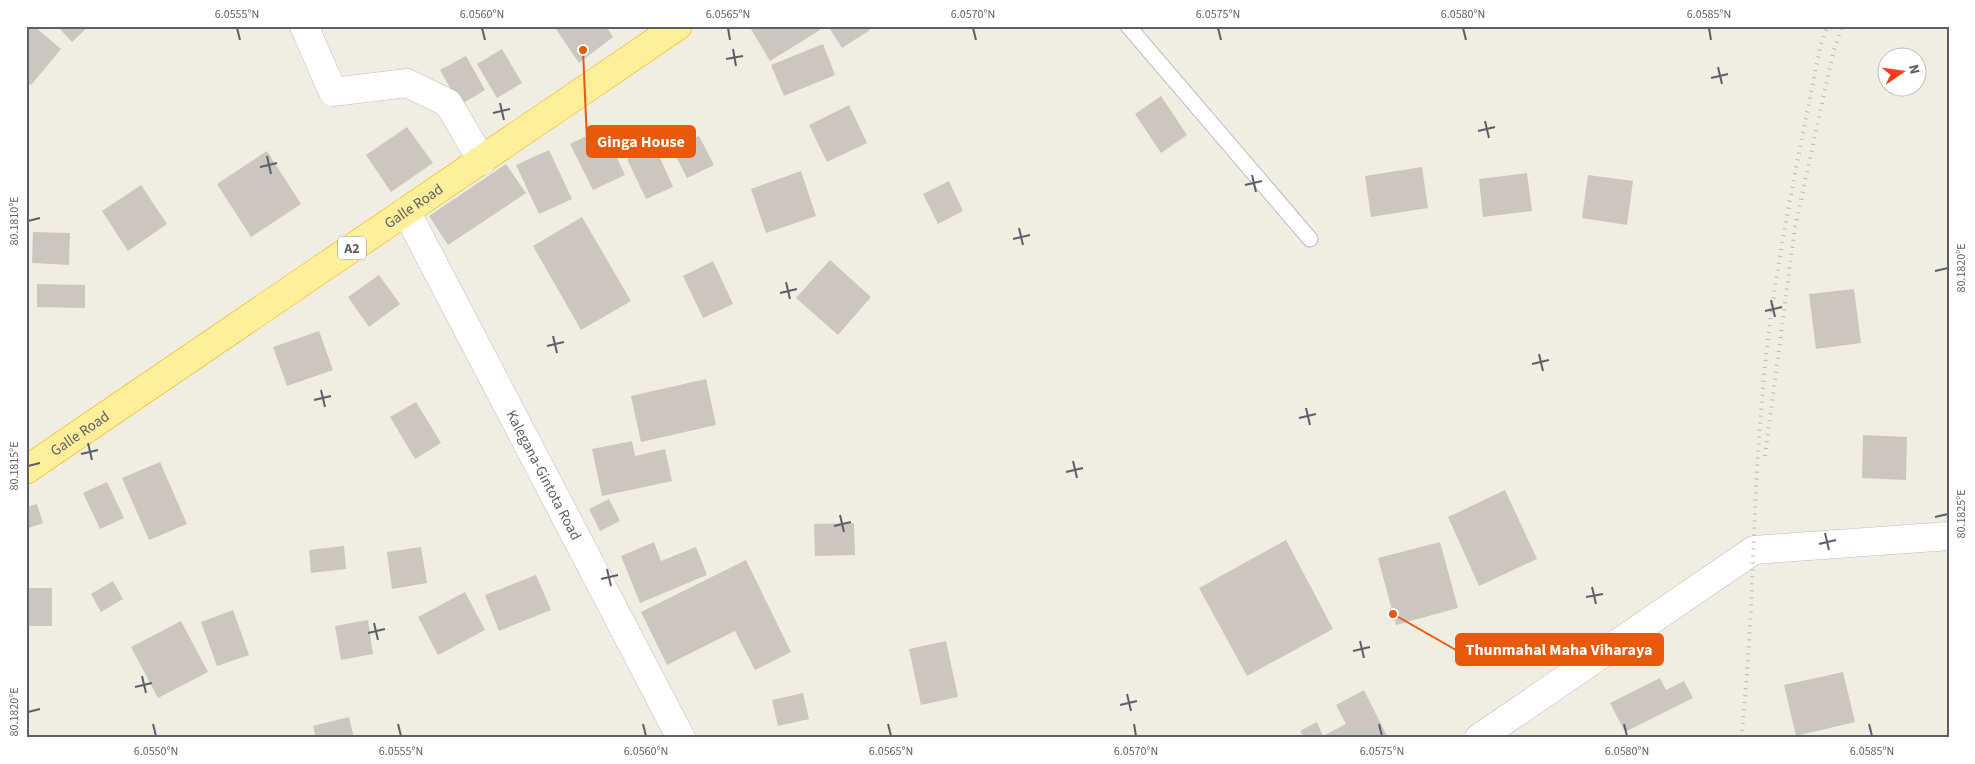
<svg xmlns="http://www.w3.org/2000/svg" width="1975" height="764" font-family="'Source Sans 3',sans-serif">
  <style>
    .building { fill: #cbc7c0 }
    .lines { fill: none; stroke-linecap: round; stroke-linejoin: round }
    .service-casing { stroke: #bbbdc4; stroke-width: 17 }
    .minor-casing { stroke: #bbbdc4; stroke-width: 29 }
    .secondary-casing { stroke: #bcbfc6; stroke-width: 29 }
    .trunk-casing { stroke: #f3b400; stroke-width: 29 }
    .service { stroke: #fff; stroke-width: 15 }
    .minor { stroke: #fff; stroke-width: 28 }
    .secondary { stroke: #fff; stroke-width: 28 }
    .trunk { stroke: #ffef9a; stroke-width: 28 }
    .rail { stroke: #b7b8b9; stroke-width: 4; stroke-dasharray: 1 6; stroke-linecap: butt }
    .ticks { fill: none; stroke: #5b5f66; stroke-width: 2 }
    .labels { text-anchor: middle; stroke-width: 4.5; stroke-linejoin: round; paint-order: stroke }
    .shield { fill: #fff; stroke: #8c8f94; stroke-width: 1 }
    .shield-label { font-size: 14px; font-weight: bold; fill: #5b5f66 }
    .street-label { font-size: 15px; fill: #5b5f66; stroke: #fff }
    .leader { fill: none; stroke: #e8590c; stroke-width: 2 }
    .callout-dot { fill: #e8590c; stroke: #fff; stroke-width: 2 }
    .callout { fill: #e8590c; stroke: #e8590c; stroke-width: 2 }
    .callout-label { font-size: 16px; text-anchor: middle; font-weight: bold; fill: #fff }
    .neatline { fill: none; stroke: #5b5f66; stroke-width: 2 }
    .ticks-label { font-size: 12px; text-anchor: middle; fill: #5b5f66 }
  </style>
  <rect width="100%" height="100%" fill="#f0eee3"/>
  <!-- building -->
  <path class="building" d="M26,26H34L61,49L31,85L26,82Z
    M57,26H89L72,42Z
    M554,26H606L613,37L579,63Z
    M749,26H818L820,30L770,61Z
    M828,26H867L870,30L842,48Z
    M823,44L835,75L784,96L771,65Z
    M502,49L522,83L497,98L477,64Z
    M466,56L485,90L460,105L440,70Z
    M1161,96L1187,135L1161,153L1135,114Z
    M849,105L867,143L827,162L809,125Z
    M407,127L433,163L391,192L366,155Z
    M603,128L625,175L593,190L570,144Z
    M699,136L714,165L687,178L672,149Z
    M655,147L673,187L646,199L627,159Z
    M549,150L572,199L539,214L516,165Z
    M267,151L301,204L251,237L217,184Z
    M506,164L526,193L448,245L429,216Z
    M1422,167L1428,208L1371,217L1365,176Z
    M801,171L816,216L766,233L751,189Z
    M1527,173L1532,211L1483,217L1479,179Z
    M1588,175L1633,181L1627,225L1582,218Z
    M949,181L963,211L938,224L923,194Z
    M141,185L167,224L128,251L102,211Z
    M582,217L631,301L581,330L533,246Z
    M33,232L70,233L69,265L32,263Z
    M830,260L871,297L838,335L796,298Z
    M713,261L733,304L703,318L683,276Z
    M379,275L400,304L369,327L348,297Z
    M37,284L85,285V308L37,307Z
    M1854,289L1861,343L1816,349L1809,294Z
    M319,331L333,370L287,386L273,347Z
    M706,379L716,425L641,442L631,396Z
    M416,402L441,443L415,459L390,417Z
    M1863,435L1907,437L1906,480L1862,478Z
    M632,441L635,456L665,449L672,481L602,496L592,449Z
    M160,462L187,524L149,540L122,478Z
    M107,482L124,518L100,529L83,493Z
    M1505,490L1537,559L1479,586L1448,517Z
    M609,499L620,521L600,531L589,509Z
    M37,504L43,523L26,529V507Z
    M854,523L855,555L815,556L814,524Z
    M1286,540L1333,629L1247,676L1199,588Z
    M654,542L661,561L696,547L707,575L640,603L621,556Z
    M1440,542L1458,608L1396,625L1378,558Z
    M344,546L346,569L311,573L309,550Z
    M421,547L427,583L392,589L387,552Z
    M746,560L791,652L755,670L735,631L667,665L641,612Z
    M536,575L551,610L499,631L485,595Z
    M113,581L123,599L101,612L91,594Z
    M26,588H52V626H26Z
    M465,592L485,630L438,655L418,617Z
    M233,610L249,655L217,666L201,622Z
    M368,620L373,654L341,660L335,626Z
    M181,621L208,672L158,698L131,647Z
    M946,641L958,697L921,705L909,649Z
    M1843,672L1855,722L1796,736L1784,685Z
    M1660,678L1666,690L1684,681L1693,698L1625,732L1610,703Z
    M1364,690L1388,738H1304L1300,731L1317,722L1323,736L1346,724L1336,705Z
    M803,693L809,719L778,726L772,700Z
    M349,717L354,738H316L313,726Z"/>
  <g class="lines">
    <defs>
      <path id="service" d="M1128,26L1310,239"/>
      <path id="minor" d="M304,26L333,92L407,83L448,103L482,161
        M1479,738L1754,550L1949,536"/>
      <g id="secondary">
        <path id="s1" d="M406,211L681,738"/>
      </g>
      <g id="trunk">
        <path id="s2" d="M26,470L678,26"/>
      </g>
    </defs>
    <!-- service casing -->
    <use href="#service" class="service-casing"/>
    <!-- minor casing -->
    <use href="#minor" class="minor-casing"/>
    <!-- secondary casing -->
    <use href="#secondary" class="secondary-casing"/>
    <!-- trunk casing -->
    <use href="#trunk" class="trunk-casing"/>
    <!-- service -->
    <use href="#service" class="service"/>
    <!-- minor -->
    <use href="#minor" class="minor"/>
    <!-- secondary -->
    <use href="#secondary" class="secondary"/>
    <!-- trunk -->
    <use href="#trunk" class="trunk"/>
    <!-- rail -->
    <path class="rail" d="M1765,456L1795,227L1833,53L1842,26
      M1741,738C1754,625 1752,512 1762,399C1771,281 1797,164 1820,48L1827,26"/>
  </g>
  <!-- ticks -->
  <path class="ticks" d="M237,28L240,40M482,28L485,40M728,28L730,40M973,28L976,40M1218,28L1221,40M1463,28L1466,40M1709,28L1711,40M733,49L736,66M726,59L743,56M1718,67L1722,84M1711,78L1728,74M500,103L504,120M493,113L510,109M1485,121L1489,138M1478,131L1495,127M267,156L271,174M260,167L277,163M1252,175L1256,192M1245,185L1262,181M28,221L40,218M1019,228L1023,245M1013,239L1030,235M1935,271L1948,268M786,282L790,299M780,293L797,289M1771,300L1775,317M1765,311L1782,307M553,336L557,353M547,346L564,342M1539,354L1543,371M1532,364L1549,360M321,390L325,407M314,400L331,396M1306,408L1310,425M1299,418L1316,414M88,443L92,460M81,454L98,450M1073,461L1077,478M28,466L40,463M1066,472L1083,468M840,515L844,532M1935,517L1948,514M834,526L851,522M1825,533L1829,550M1819,544L1836,540M607,569L611,586M601,579L618,575M1592,587L1596,604M1586,597L1603,594M374,623L378,640M368,633L385,629M1360,641L1364,658M1353,651L1370,647M142,676L146,693M135,687L152,683M1127,694L1131,711M1120,705L1137,701M28,712L40,709M153,724L156,736M398,724L401,736M643,724L646,736M888,724L891,736M1134,724L1136,736M1379,724L1382,736M1624,724L1627,736M1869,724L1872,736"/>
  <g class="labels">
    <!-- shield labels -->
    <rect class="shield" x="338" y="236.5" width="28" height="23" rx="4"/>
    <g class="shield-label">
      <text x="352" y="253">A2</text>
    </g>
    <!-- street labels -->
    <g class="street-label">
      <text dy="5" stroke="none"><textPath href="#s2" startOffset="469">Galle Road</textPath></text>
      <text dy="5" stroke="none"><textPath href="#s2" startOffset="65">Galle Road</textPath></text>
      <text dy="5" stroke="none"><textPath href="#s1" startOffset="298">Kalegana-Gintota Road</textPath></text>
    </g>
  </g>
  <!-- callouts -->
  <path class="leader" d="M583 50L587 141M1393 614L1456 650"/>
  <g class="callout-dot">
    <circle cx="583" cy="50" r="5"/>
    <circle cx="1393" cy="614" r="5"/>
  </g>
  <g class="callout">
    <rect x="587" y="126" width="108" height="31" rx="5"/>
    <rect x="1456" y="634" width="207" height="31" rx="5"/>
  </g>
  <g class="callout-label">
    <text x="641" y="147">Ginga House</text>
    <text x="1559" y="655">Thunmahal Maha Viharaya</text>
  </g>
  <!-- border -->
  <rect width="1975" height="764" fill="none" stroke="#ffffff" stroke-width="55"/>
  <!-- north arrow -->
  <g transform="translate(1902 72) rotate(77)"><circle r="24" fill="#ffffff" stroke="#bdbfc2"/>
  <path d="M0-4L9 19L0 12L-9 19Z" fill="#fa3b1e"/>
  <text y="-8" font-size="14" font-weight="bold" text-anchor="middle" fill="#5b5f66">N</text>
  </g>
  <rect x="28" y="28" width="1920" height="708" class="neatline"/>
  <g class="ticks-label">
    <text x="237" y="18">6.0555°N</text>
    <text x="482" y="18">6.0560°N</text>
    <text x="728" y="18">6.0565°N</text>
    <text x="973" y="18">6.0570°N</text>
    <text x="1218" y="18">6.0575°N</text>
    <text x="1463" y="18">6.0580°N</text>
    <text x="1709" y="18">6.0585°N</text>
    <text transform="translate(14 221) rotate(-90)" y="4">80.1810°E</text>
    <text transform="translate(1961 268) rotate(-90)" y="4">80.1820°E</text>
    <text transform="translate(14 466) rotate(-90)" y="4">80.1815°E</text>
    <text transform="translate(1961 514) rotate(-90)" y="4">80.1825°E</text>
    <text transform="translate(14 712) rotate(-90)" y="4">80.1820°E</text>
    <text x="156" y="755">6.0550°N</text>
    <text x="401" y="755">6.0555°N</text>
    <text x="646" y="755">6.0560°N</text>
    <text x="891" y="755">6.0565°N</text>
    <text x="1136" y="755">6.0570°N</text>
    <text x="1382" y="755">6.0575°N</text>
    <text x="1627" y="755">6.0580°N</text>
    <text x="1872" y="755">6.0585°N</text>
  </g>
</svg>
